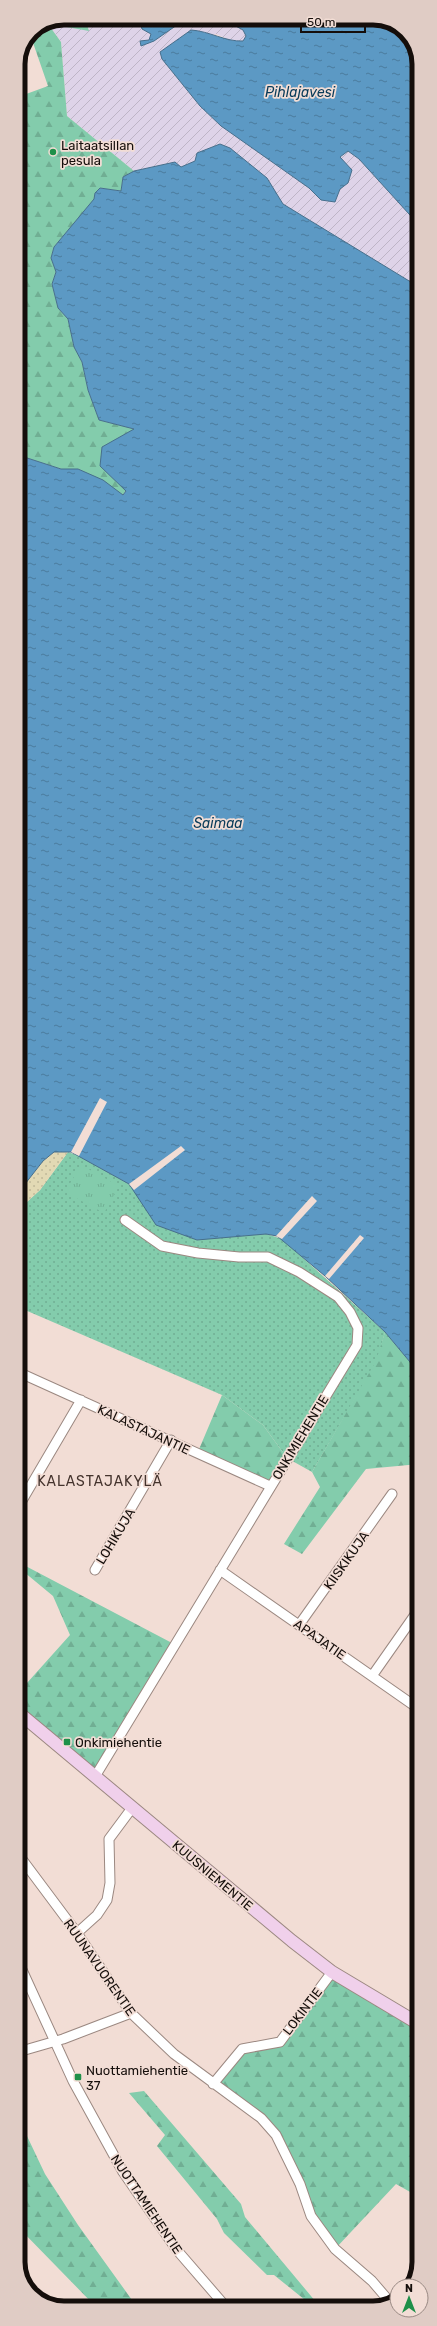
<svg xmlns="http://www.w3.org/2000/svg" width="437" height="2326" font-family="Rubik,sans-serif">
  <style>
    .industrial { fill: url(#industrial-furrows) }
    .grass { fill: url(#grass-dots) }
    .forest { fill: url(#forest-firs) }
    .sand { fill: url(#sand-dots) }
    .park { fill: url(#park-tufts) }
    .water { fill: url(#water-ripples); stroke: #476f8c }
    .pier { fill: #f2ddd5 }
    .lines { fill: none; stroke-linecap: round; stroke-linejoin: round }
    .street-casing { stroke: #9b8881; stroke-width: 11 }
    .secondary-casing { stroke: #9b8881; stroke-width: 14 }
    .street { stroke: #fff; stroke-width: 9 }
    .secondary { stroke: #f0d0eb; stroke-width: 12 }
    .poi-dot { fill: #1e9049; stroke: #f2ddd5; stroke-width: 1.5 }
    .labels { text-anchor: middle; stroke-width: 3.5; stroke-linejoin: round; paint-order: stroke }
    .poi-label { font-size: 13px; fill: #150e0b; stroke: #f2ddd5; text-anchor: start }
    .street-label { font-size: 13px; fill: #150e0b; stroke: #f2ddd5 }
    .water-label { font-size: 14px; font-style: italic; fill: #093b59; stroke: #f2ddd5 }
    .neighbourhood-label { font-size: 14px; letter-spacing: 1px; fill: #44332d; stroke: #f2ddd5 }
    .rim { fill: none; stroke: #150e0b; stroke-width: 5 }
  </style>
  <defs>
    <pattern id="industrial-furrows" width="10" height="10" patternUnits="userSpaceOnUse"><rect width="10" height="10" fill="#ded3e8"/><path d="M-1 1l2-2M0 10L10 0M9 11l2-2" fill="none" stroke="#beb4c6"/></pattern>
    <pattern id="grass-dots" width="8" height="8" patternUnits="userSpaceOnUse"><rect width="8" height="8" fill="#83ccac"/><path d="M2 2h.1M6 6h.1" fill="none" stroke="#70ae93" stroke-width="1.8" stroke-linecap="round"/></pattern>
    <pattern id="forest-firs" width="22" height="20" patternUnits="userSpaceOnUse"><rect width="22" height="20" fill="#83ccac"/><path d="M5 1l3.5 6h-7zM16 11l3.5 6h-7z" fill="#70ae93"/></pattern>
    <pattern id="sand-dots" width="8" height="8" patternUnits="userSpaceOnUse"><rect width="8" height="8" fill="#e2d9b4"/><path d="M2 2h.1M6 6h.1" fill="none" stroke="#c1b999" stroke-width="1.8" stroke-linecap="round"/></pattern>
    <pattern id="park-tufts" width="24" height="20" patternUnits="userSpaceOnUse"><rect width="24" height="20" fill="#83ccac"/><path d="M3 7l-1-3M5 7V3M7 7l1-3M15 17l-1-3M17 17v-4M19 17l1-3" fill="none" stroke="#70ae93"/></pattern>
    <pattern id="water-ripples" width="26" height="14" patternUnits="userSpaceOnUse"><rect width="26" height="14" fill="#5c99c4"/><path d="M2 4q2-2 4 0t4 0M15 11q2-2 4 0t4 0" fill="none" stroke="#4b7b9d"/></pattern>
  </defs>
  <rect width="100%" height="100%" fill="#f2ddd5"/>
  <!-- industrial -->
  <path class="industrial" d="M85,18H139L142,29L151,34L149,40L154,41L187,18H221L243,30L246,36L243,41L234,42L216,34L162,59L200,106L221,126L309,188L321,200L340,157L348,151L359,159L419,225V287L283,204L267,178L230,148L220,144L197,153L195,161L181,167L174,162L134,171L67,116L61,42L48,24L89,30Z"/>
  <!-- grass -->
  <path class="grass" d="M68,1152L79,1156L129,1184L134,1190L282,1239L385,1332L377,1361L312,1472L287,1458L263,1425L222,1395L18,1307V1210L40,1190Z"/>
  <!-- forest -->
  <path class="forest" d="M64,18H85L89,31L50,24Z
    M48,24L61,42L67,116L134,171L123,177L121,191L100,188L96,193L95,199L54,247L51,258L56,272L52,284L58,308L68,319L74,347L82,362L88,390L99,420L135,429L100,466L126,490L123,495L78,469H61L18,455V97L48,86L30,34L32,31Z
    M385,1332L410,1362L419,1385V1464L366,1469L302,1554L284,1544L320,1487L312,1472L376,1361Z
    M222,1395L263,1425L287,1458L270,1486L197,1454Z
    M18,1562L172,1643L96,1775L18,1712V1693L70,1635L53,1596L18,1567Z
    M332,1976L419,2031V2083L415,2090L419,2092V2197L396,2184L335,2249L311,2216L276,2135L213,2084L242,2049L280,2042Z
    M144,2091L241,2204L245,2217L321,2308H315L274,2275H267L224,2233L217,2219L157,2146L165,2135L129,2093Z
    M18,2117L45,2174L78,2225L132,2300L147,2308H97L18,2227Z"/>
  <!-- sand -->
  <path class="sand" d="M54,1152H68L40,1190L18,1210V1193L43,1161Z"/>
  <!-- park -->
  <path class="park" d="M81,1165L119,1186L104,1213L65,1192Z"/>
  <!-- water -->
  <path class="water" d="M139,18H187L154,41L141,46L140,41L149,40L151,34L142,29Z
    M221,18H379L405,31L419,58V225L359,159L348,151L340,157L352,170L348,183L340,189L335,202L321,200L309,188L221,126L200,106L162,59L160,52L191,30C209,31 226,42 243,41L246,36L243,30Z
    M220,144L230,148L267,178L283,204L419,287V1385L410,1362L385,1332L325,1276L277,1236L266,1234L197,1240L156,1225L129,1184L71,1152H54L43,1161L18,1193V455L61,469H78L103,480L123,495L126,491L100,466L102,447L134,429L99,420L88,390L82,362L74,347L68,319L58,308L52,284L56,272L51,258L54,247L94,199L95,193L100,188L121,191L123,177L134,171L175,162L181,167L195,161L197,153Z"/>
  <!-- pier -->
  <path class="pier" d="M100,1098L107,1102L79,1156L71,1152Z
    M181,1146L185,1150L134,1190L129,1184Z
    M312,1196L317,1201L282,1239L276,1236Z
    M360,1235L364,1238L329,1279L325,1276Z"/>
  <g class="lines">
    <defs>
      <path id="street" d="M18,1372L270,1486
        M20,1504L81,1400
        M95,1570L171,1440
        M220,1570L419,1709
        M299,1625L392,1494
        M372,1676L419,1609
        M96,1775L357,1345L358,1328L350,1312L338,1297L299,1272L268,1257H239L198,1253L162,1246L125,1220
        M18,1854L77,1933L131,2013L174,2054L261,2118L276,2135L300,2184L311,2216L335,2249L372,2281L390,2302
        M77,1933L97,1915L107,1900L110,1883L109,1839L132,1808
        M18,1961L73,2081L123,2172L176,2249L227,2308
        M18,2052L63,2039L131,2013
        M213,2084L242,2049L280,2042L332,1972"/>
      <path id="secondary" d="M18,1712L292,1941L332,1972L419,2024"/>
    </defs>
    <!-- street casing -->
    <use href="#street" class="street-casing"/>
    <!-- secondary casing -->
    <use href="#secondary" class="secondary-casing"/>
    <!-- street -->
    <use href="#street" class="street"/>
    <!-- secondary -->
    <use href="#secondary" class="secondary"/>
  </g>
  <!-- markers -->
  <g class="poi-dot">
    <circle cx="53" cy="152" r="4"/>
    <rect x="63" y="1738" width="8" height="8" rx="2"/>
    <rect x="74" y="2073" width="8" height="8" rx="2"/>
  </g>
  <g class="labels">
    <!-- poi labels -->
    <g class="poi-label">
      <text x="61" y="150">Laitaatsillan<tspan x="61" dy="15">pesula</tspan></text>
      <text x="75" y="1747">Onkimiehentie</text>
      <text x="86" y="2075">Nuottamiehentie<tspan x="86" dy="15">37</tspan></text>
    </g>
    <!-- street labels -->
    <g class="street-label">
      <text transform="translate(144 1429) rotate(25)" y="5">KALASTAJANTIE</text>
      <text transform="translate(300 1437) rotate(-59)" y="5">ONKIMIEHENTIE</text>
      <text transform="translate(115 1536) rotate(-59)" y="5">LOHIKUJA</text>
      <text transform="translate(346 1560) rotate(-55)" y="5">KIISKIKUJA</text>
      <text transform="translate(320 1639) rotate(35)" y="5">APAJATIE</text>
      <text transform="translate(213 1875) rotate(40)" y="5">KUUSNIEMENTIE</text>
      <text transform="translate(100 1967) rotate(55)" y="5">RUUNAVUORENTIE</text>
      <text transform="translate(302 2011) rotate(-53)" y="5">LOKINTIE</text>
      <text transform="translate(147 2204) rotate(56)" y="5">NUOTTAMIEHENTIE</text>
    </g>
    <!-- water labels -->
    <g class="water-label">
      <text x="300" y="97">Pihlajavesi</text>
      <text x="218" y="828">Saimaa</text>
    </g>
    <!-- neighbourhood labels -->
    <g class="neighbourhood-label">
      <text x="100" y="1486">KALASTAJAKYLÄ</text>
    </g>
  </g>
  <!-- crop -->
  <path d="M0 0H437V2326H0ZM64 25H373A39 39 0 0 1 412 64V2262A39 39 0 0 1 373 2301H64A39 39 0 0 1 25 2262V64A39 39 0 0 1 64 25Z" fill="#e0ccc5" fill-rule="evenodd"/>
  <path class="rim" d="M64 25H373A39 39 0 0 1 412 64V2262A39 39 0 0 1 373 2301H64A39 39 0 0 1 25 2262V64A39 39 0 0 1 64 25Z"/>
  <!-- north arrow -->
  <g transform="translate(409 2298)"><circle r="19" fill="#f2ddd5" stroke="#9a8a84"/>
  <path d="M0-3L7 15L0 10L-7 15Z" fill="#1e9049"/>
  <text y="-6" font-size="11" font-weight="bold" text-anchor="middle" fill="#150e0b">N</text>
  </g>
  <!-- scale -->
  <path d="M301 26v6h64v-6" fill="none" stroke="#150e0b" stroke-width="2"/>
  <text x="307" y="26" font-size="12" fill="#150e0b" stroke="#f2ddd5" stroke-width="3" paint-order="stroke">50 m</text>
</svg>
